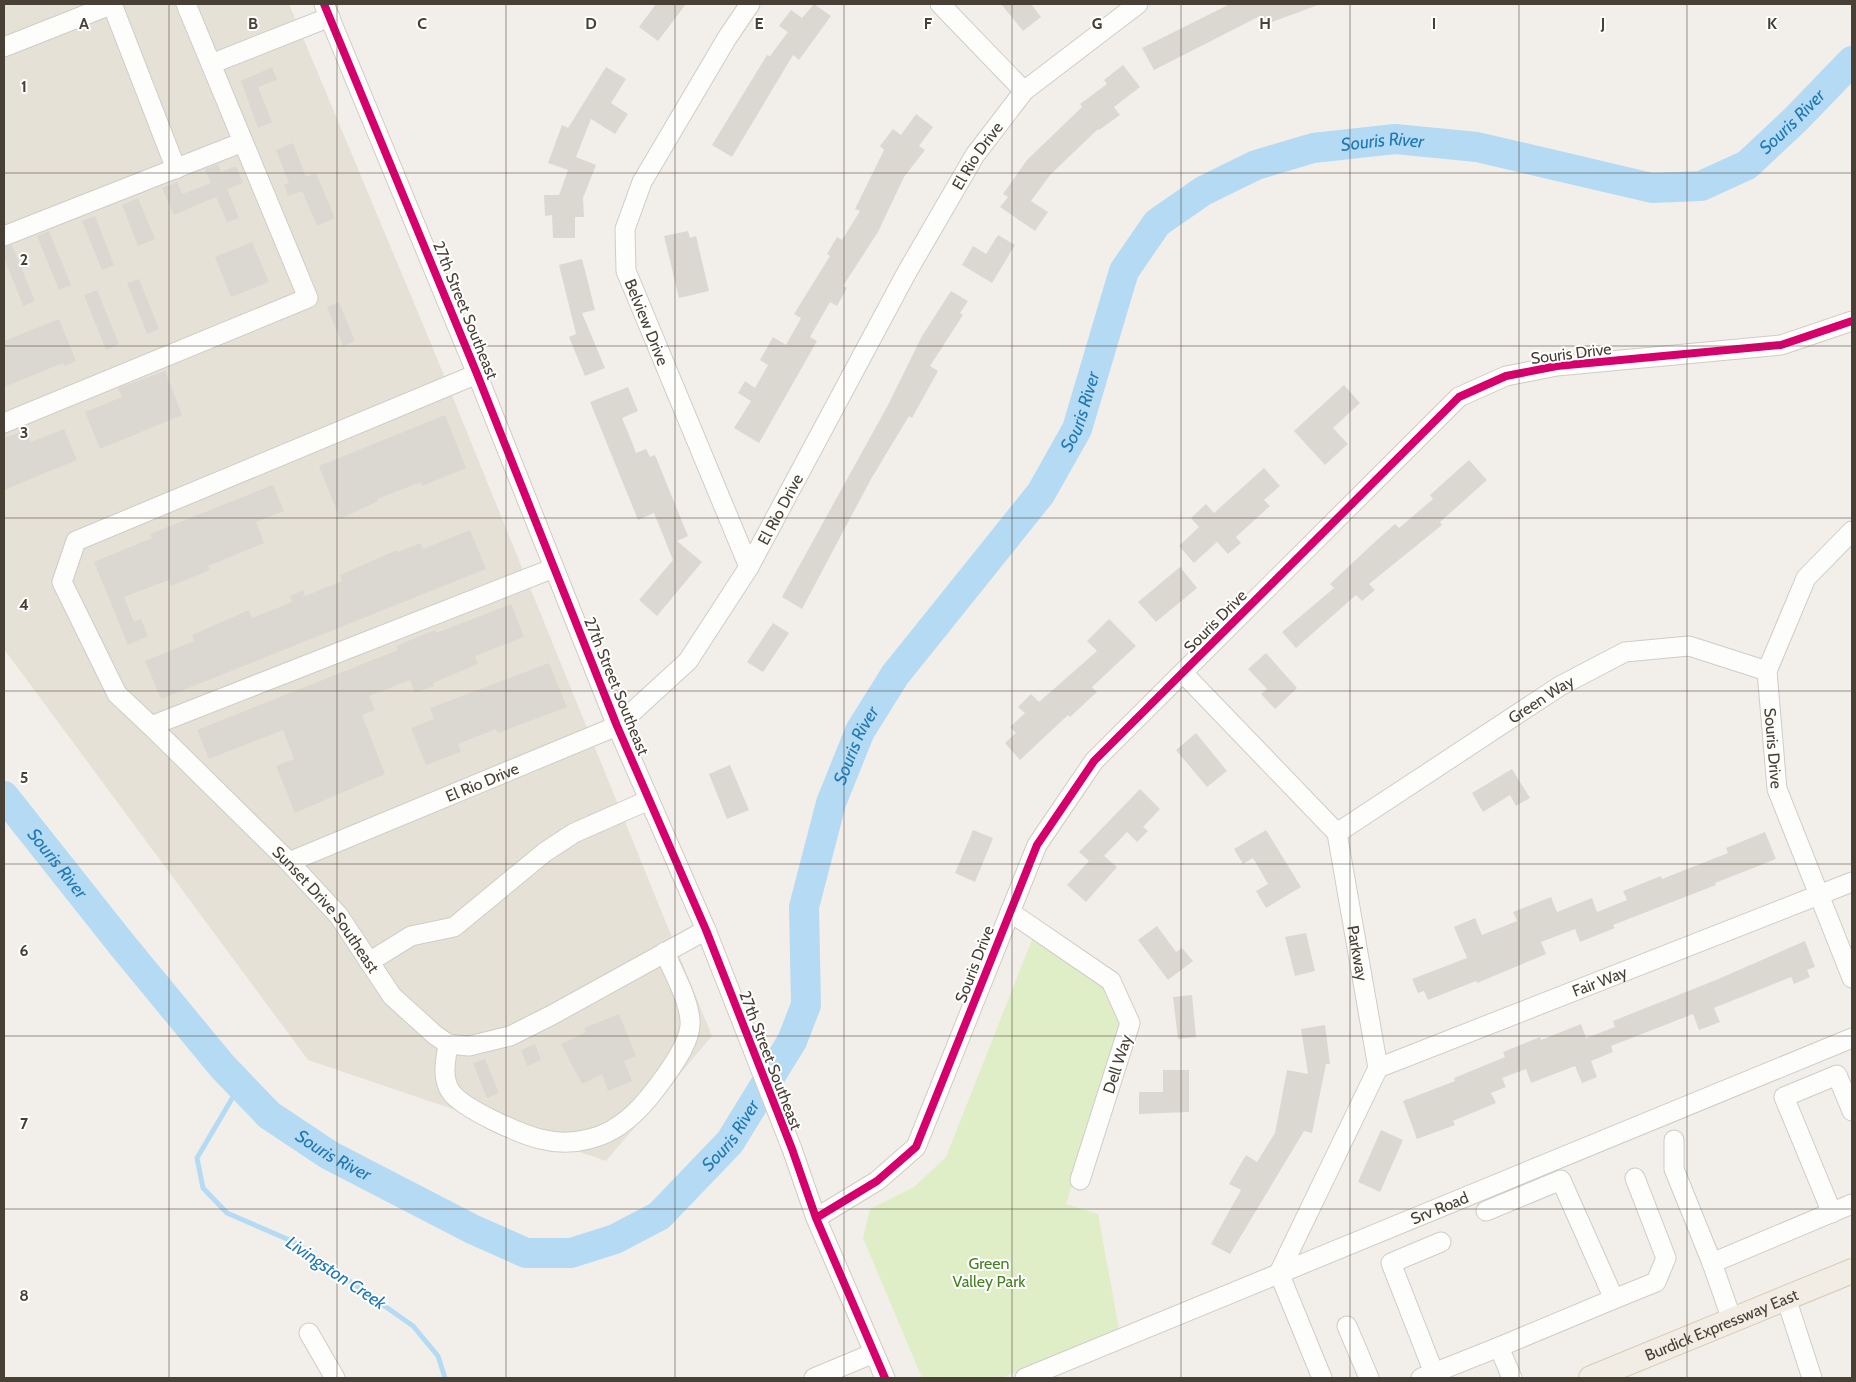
<svg xmlns="http://www.w3.org/2000/svg" width="1856" height="1382" font-family="Cabin,sans-serif">
  <style>
    .residential { fill: #e6e1d6 }
    .green { fill: #dfeec7 }
    .lines { fill: none; stroke-linecap: round; stroke-linejoin: round }
    .stream { stroke: #b5dbf4; stroke-width: 5 }
    .river { stroke: #b5dbf4; stroke-width: 30 }
    .building { fill: #dbd8d2 }
    .minor-casing { stroke: #d0ccc7; stroke-width: 21 }
    .major-casing { stroke: #d6ccb5; stroke-width: 26 }
    .minor { stroke: #fdfdfc; stroke-width: 19 }
    .major { stroke: #f1ede4; stroke-width: 24 }
    .cycleway-casing { stroke: #fff; stroke-width: 11 }
    .cycleway { stroke: #d6006c; stroke-width: 8 }
    .grid { fill: none; stroke: #484034; stroke-width: 1; stroke-opacity: 0.55 }
    .labels { text-anchor: middle; stroke-width: 4; stroke-linejoin: round; paint-order: stroke }
    .street-label { font-size: 16px; fill: #484034; stroke: #fff }
    .park-label { font-size: 16px; fill: #458121; stroke: #fff }
    .water-label { font-size: 18px; font-style: italic; fill: #2079b7; stroke: #fff }
    .grid-label { font-size: 16px; text-anchor: middle; font-weight: bold; fill: #484034; stroke: #fff; stroke-width: 4; stroke-linejoin: round; paint-order: stroke }
  </style>
  <rect width="100%" height="100%" fill="#f2efea"/>
  <!-- residential -->
  <path class="residential" d="M4,4H289L432,346L712,1036L606,1161L308,1060L4,649Z"/>
  <!-- green -->
  <path class="green" d="M1035,932L1108,982L1125,1022L1066,1204L1098,1214L1119,1329L1002,1378H922L863,1238L870,1209L914,1187L946,1157Z"/>
  <g class="lines">
    <!-- stream -->
    <path class="stream" d="M240,1085L197,1158L203,1188L227,1213L294,1242L413,1326L438,1356L445,1378"/>
    <!-- river -->
    <path class="river" id="s1" d="M4,796L123,946L222,1066L269,1115L329,1155L472,1229L526,1253H571L615,1239L659,1216L730,1142L792,1041L806,1005L804,907L831,803L860,731L895,675L1041,493L1077,429L1124,271L1157,223L1203,191L1256,165L1313,148L1395,139L1477,147L1652,188L1701,186L1747,165L1796,119L1852,61"/>
  </g>
  <!-- building -->
  <path class="building" d="M656,4H686L658,41L639,27Z
    M814,4L831,16L799,60L793,55L732,157L712,145L767,55L770,56L788,32L779,26L791,10L802,18Z
    M1001,4H1031L1041,17L1023,31Z
    M1230,4L1318,5L1264,25L1260,16L1154,70L1142,48Z
    M1123,65L1140,87L1114,107L1120,115L1099,130L1098,129L1050,175L1031,201L1048,212L1035,231L1000,207L1008,197L1003,194L1027,160L1082,107L1080,104L1107,84L1104,80Z
    M272,67L277,80L258,87L272,122L258,128L241,81Z
    M606,67L626,79L611,103L628,114L615,134L591,119L576,157L596,165L583,198L584,217H575V238H553L552,215L545,216L544,195H559L568,170L548,163L562,125L568,128Z
    M916,114L933,127L919,146L925,150L904,177L878,232L843,286L847,288L837,306L830,302L810,337L817,341L759,443L734,428L751,401L738,393L745,381L755,388L768,365L760,360L773,337L786,345L801,318L794,314L830,256L827,254L837,237L842,240L860,211L855,209L884,150L880,146L893,129L901,135Z
    M293,143L306,177L316,173L335,218L317,226L302,191L288,196L284,185L289,183L276,150Z
    M218,164L221,172L236,166L243,183L227,189L239,218L227,222L216,197L174,215L162,188L177,182L182,194L211,183L205,169Z
    M138,198L155,239L138,246L122,205Z
    M95,216L114,265L102,270L82,221Z
    M49,231L71,285L59,290L37,236Z
    M688,231L690,238L696,236L709,291L679,298L664,236Z
    M998,235L1015,245L992,283L962,265L973,246L986,254Z
    M252,242L269,282L231,297L215,257Z
    M12,245L35,301L23,306L4,257V247Z
    M582,259L595,310L582,313L605,368L585,376L569,337L576,334L559,265Z
    M139,279L159,329L147,334L127,283Z
    M97,290L119,344L106,350L84,295Z
    M951,291L968,301L960,313L963,315L930,366L938,371L912,418L909,416L871,479L802,609L782,597L888,405L922,336Z
    M339,302L355,341L343,346L327,307Z
    M59,319L76,361L65,366L63,363L4,387V341Z
    M165,371L182,415L100,449L85,412L122,397L118,388Z
    M1344,385L1360,403L1333,428L1348,444L1325,465L1294,431Z
    M628,387L638,411L622,418L630,437L636,453L646,449L650,457L655,455L688,536L677,541L702,562L657,616L639,600L673,560L654,513L638,520L590,402Z
    M445,415L466,468L422,486L421,482L377,499L378,501L340,519L319,466Z
    M64,429L77,460L4,490V438L26,430L31,442Z
    M1469,460L1487,480L1440,522L1442,525L1369,584L1375,590L1362,601L1356,595L1296,648L1282,632L1334,588L1330,584L1378,539L1395,524L1399,528L1433,499L1430,495Z
    M1264,468L1280,486L1264,500L1270,506L1236,537L1241,543L1228,554L1217,542L1194,563L1179,546L1199,527L1191,518L1206,504L1214,513Z
    M273,485L284,511L256,522L264,543L208,566L210,570L171,586L169,580L124,597L134,622L141,619L148,636L128,645L94,562L152,538L150,534Z
    M470,530L486,569L161,699L145,661L194,641L192,635L249,610L252,618L292,602L290,596L303,590L305,596L342,581L340,575L397,550L398,552L420,543L423,549Z
    M1180,567L1197,588L1156,622L1138,602Z
    M511,604L524,637L475,656L478,664L433,683L434,686L415,693L410,680L369,696L375,710L362,715L385,774L295,813L276,766L294,759L283,730L209,759L197,730L398,650L396,646L435,630L436,633Z
    M1109,619L1136,646L1092,687L1097,692L1070,717L1068,715L1020,760L1005,743L1016,733L1010,727L1025,713L1018,707L1031,694L1039,702L1097,651L1087,641Z
    M773,623L789,633L763,672L747,662Z
    M1266,653L1297,688L1275,709L1261,694L1267,689L1248,669Z
    M549,663L567,707L498,733L496,729L458,744L461,752L426,765L411,728L434,719L430,708Z
    M1196,733L1227,771L1207,787L1176,750Z
    M730,765L749,810L727,819L709,774Z
    M1512,769L1530,798L1516,806L1510,795L1483,812L1472,793Z
    M1140,789L1160,809L1143,827L1148,831L1137,842L1127,832L1104,856L1117,867L1086,902L1067,885L1089,861L1079,852Z
    M973,830L993,838L975,882L955,873Z
    M1266,830L1301,887L1266,908L1256,891L1268,884L1253,858L1243,864L1234,849Z
    M1765,832L1776,859L1715,883L1716,885L1613,925L1615,928L1580,942L1575,929L1541,942L1546,954L1477,983L1476,981L1428,1000L1424,991L1418,993L1412,979L1467,958L1454,927L1475,918L1482,935L1517,921L1513,912L1551,897L1557,912L1592,898L1597,912L1627,900L1623,891L1661,876L1662,879L1728,853L1726,848Z
    M1157,926L1176,952L1182,948L1193,961L1168,980L1138,940Z
    M1306,933L1315,971L1295,976L1285,937Z
    M1805,941L1815,967L1807,970L1810,977L1794,984L1791,977L1714,1008L1720,1022L1699,1030L1693,1014L1611,1046L1613,1052L1591,1061L1597,1077L1582,1083L1575,1066L1531,1083L1526,1069L1502,1078L1506,1087L1491,1093L1496,1103L1453,1121L1455,1125L1417,1139L1403,1101L1455,1081L1454,1078L1505,1057L1503,1052L1540,1037L1541,1040L1581,1024L1586,1038L1615,1027L1613,1021L1716,980Z
    M1192,995L1196,1037L1178,1039L1173,997Z
    M619,1014L636,1056L624,1061L632,1081L608,1091L602,1074L582,1084L561,1044L586,1032L584,1028Z
    M1325,1025L1330,1064H1326L1312,1133L1304,1131L1230,1254L1211,1244L1241,1190L1229,1184L1246,1155L1257,1162L1275,1133L1287,1070L1308,1074L1301,1029Z
    M535,1044L541,1060L527,1066L521,1050Z
    M485,1059L499,1093L487,1098L473,1063Z
    M1163,1070H1189V1112L1139,1114V1092H1163Z
    M1381,1130L1403,1140L1380,1192L1358,1182Z"/>
  <g class="lines">
    <defs>
      <g id="minor">
        <path d="M112,4L176,169"/>
        <path d="M324,4L477,374L617,726L706,930L792,1149L816,1218L885,1378"/>
        <path d="M940,4L1024,91"/>
        <path d="M4,47L113,4"/>
        <path d="M211,64L330,17"/>
        <path d="M4,236L243,142"/>
        <path d="M477,374L76,541L62,582L117,694L151,726L554,568"/>
        <path d="M4,423L308,298L186,4"/>
        <path id="s2" d="M1852,531L1806,578L1767,671L1777,789L1852,978"/>
        <path d="M749,567L626,271L625,229L642,182L727,38L750,4"/>
        <path id="s3" d="M1183,673L1337,833L1378,1068L1279,1273L1322,1378"/>
        <path id="s4" d="M151,726L289,862L339,916L392,996L435,1035L448,1044L469,1046L510,1036L550,1016L706,930"/>
        <path id="s5" d="M1337,833L1560,686L1625,652L1689,646L1767,671"/>
        <path id="s6" d="M289,862L617,726L688,661L749,567L907,272L975,155L1024,91L1138,4"/>
        <path d="M1010,912L1111,981L1130,1023L1080,1180"/>
        <path d="M369,962L411,936L454,927L545,852L574,833L649,800"/>
        <path d="M448,1044C446,1059 441,1078 451,1092C463,1109 520,1134 540,1139C556,1143 574,1143 589,1139C624,1131 647,1102 666,1075C676,1061 692,1038 690,1020C688,997 673,973 665,952"/>
        <path id="s7" d="M1378,1068L1852,882"/>
        <path d="M1674,1140V1169L1712,1263"/>
        <path d="M1486,1211L1561,1180L1614,1299L1499,1347L1512,1378"/>
        <path d="M1832,1213L1784,1097L1837,1075L1852,1111"/>
        <path d="M816,1218L877,1181L916,1147L1037,845L1094,761L1459,397L1506,376L1557,366L1781,345L1852,321"/>
        <path d="M1786,1298L1812,1378"/>
        <path d="M1614,1299L1656,1282L1666,1258L1635,1178"/>
        <path d="M1732,1320L1712,1263L1852,1204"/>
        <path d="M1347,1326L1369,1378"/>
        <path d="M309,1333L335,1378"/>
        <path d="M1434,1373L1391,1263L1441,1242"/>
        <path d="M814,1378L874,1353"/>
        <path id="s8" d="M1025,1378L1852,1038"/>
        <path d="M1421,1378L1499,1347"/>
      </g>
      <g id="major">
        <path id="s9" d="M1591,1378L1852,1271"/>
      </g>
    </defs>
    <!-- minor casing -->
    <use href="#minor" class="minor-casing"/>
    <!-- major casing -->
    <use href="#major" class="major-casing"/>
    <!-- minor -->
    <use href="#minor" class="minor"/>
    <!-- major -->
    <use href="#major" class="major"/>
    <defs>
      <path id="cycleway" d="M324,4L477,374L617,726L706,930L792,1149L816,1218L885,1378
        M816,1218L877,1181L916,1147L1037,845L1094,761L1459,397L1506,376L1557,366L1781,345L1852,321"/>
    </defs>
    <!-- cycleway casing -->
    <use href="#cycleway" class="cycleway-casing"/>
    <!-- cycleway -->
    <use href="#cycleway" class="cycleway"/>
  </g>
  <!-- grid -->
  <path class="grid" d="M169,4V1378M337,4V1378M506,4V1378M675,4V1378M844,4V1378M1012,4V1378M1181,4V1378M1350,4V1378M1519,4V1378M1687,4V1378M4,173H1852M4,346H1852M4,518H1852M4,691H1852M4,864H1852M4,1036H1852M4,1209H1852"/>
  <g class="labels">
    <!-- street labels -->
    <g class="street-label">
      <text dy="6" stroke="none"><textPath href="#s6" startOffset="1034">El Rio Drive</textPath></text>
      <text transform="translate(466 310) rotate(68)" y="6">27th Street Southeast</text>
      <text transform="translate(647 322) rotate(68)" y="6">Belview Drive</text>
      <text transform="translate(1571 353) rotate(-7)" y="6">Souris Drive</text>
      <text dy="6" stroke="none"><textPath href="#s6" startOffset="629">El Rio Drive</textPath></text>
      <text transform="translate(1215 621) rotate(-45)" y="6">Souris Drive</text>
      <text transform="translate(617 686) rotate(68)" y="6">27th Street Southeast</text>
      <text dy="6" stroke="none"><textPath href="#s5" startOffset="244">Green Way</textPath></text>
      <text dy="6" stroke="none"><textPath href="#s2" startOffset="244">Souris Drive</textPath></text>
      <text dy="6" stroke="none"><textPath href="#s6" startOffset="209">El Rio Drive</textPath></text>
      <text dy="6" stroke="none"><textPath href="#s4" startOffset="254">Sunset Drive Southeast</textPath></text>
      <text dy="6" stroke="none"><textPath href="#s3" startOffset="344">Parkway</textPath></text>
      <text transform="translate(974 964) rotate(-69)" y="6">Souris Drive</text>
      <text dy="6" stroke="none"><textPath href="#s7" startOffset="238">Fair Way</textPath></text>
      <text transform="translate(771 1060) rotate(69)" y="6">27th Street Southeast</text>
      <text transform="translate(1117 1064) rotate(-72)" y="6">Dell Way</text>
      <text dy="6" stroke="none"><textPath href="#s8" startOffset="448">Srv Road</textPath></text>
      <text dy="6" stroke="none"><textPath href="#s9" startOffset="141">Burdick Expressway East</textPath></text>
    </g>
    <!-- park labels -->
    <g class="park-label">
      <text x="989" y="1269">Green<tspan x="989" dy="18">Valley Park</tspan></text>
    </g>
    <!-- water labels -->
    <g class="water-label">
      <text dy="6" stroke="none"><textPath href="#s1" startOffset="2668">Souris River</textPath></text>
      <text dy="6" stroke="none"><textPath href="#s1" startOffset="2231">Souris River</textPath></text>
      <text dy="6" stroke="none"><textPath href="#s1" startOffset="1781">Souris River</textPath></text>
      <text dy="6" stroke="none"><textPath href="#s1" startOffset="1376">Souris River</textPath></text>
      <text dy="6" stroke="none"><textPath href="#s1" startOffset="86">Souris River</textPath></text>
      <text dy="6" stroke="none"><textPath href="#s1" startOffset="956">Souris River</textPath></text>
      <text dy="6" stroke="none"><textPath href="#s1" startOffset="491">Souris River</textPath></text>
      <text transform="translate(336 1273) rotate(34)" y="6">Livingston Creek</text>
    </g>
  </g>
  <g class="grid-label">
    <text x="84" y="29">A</text>
    <text x="253" y="29">B</text>
    <text x="422" y="29">C</text>
    <text x="591" y="29">D</text>
    <text x="759" y="29">E</text>
    <text x="928" y="29">F</text>
    <text x="1097" y="29">G</text>
    <text x="1265" y="29">H</text>
    <text x="1434" y="29">I</text>
    <text x="1603" y="29">J</text>
    <text x="1772" y="29">K</text>
    <text x="24" y="92">1</text>
    <text x="24" y="265">2</text>
    <text x="24" y="438">3</text>
    <text x="24" y="610">4</text>
    <text x="24" y="783">5</text>
    <text x="24" y="956">6</text>
    <text x="24" y="1129">7</text>
    <text x="24" y="1301">8</text>
  </g>
  <!-- border -->
  <rect width="1856" height="1382" fill="none" stroke="#484034" stroke-width="10"/>
</svg>
